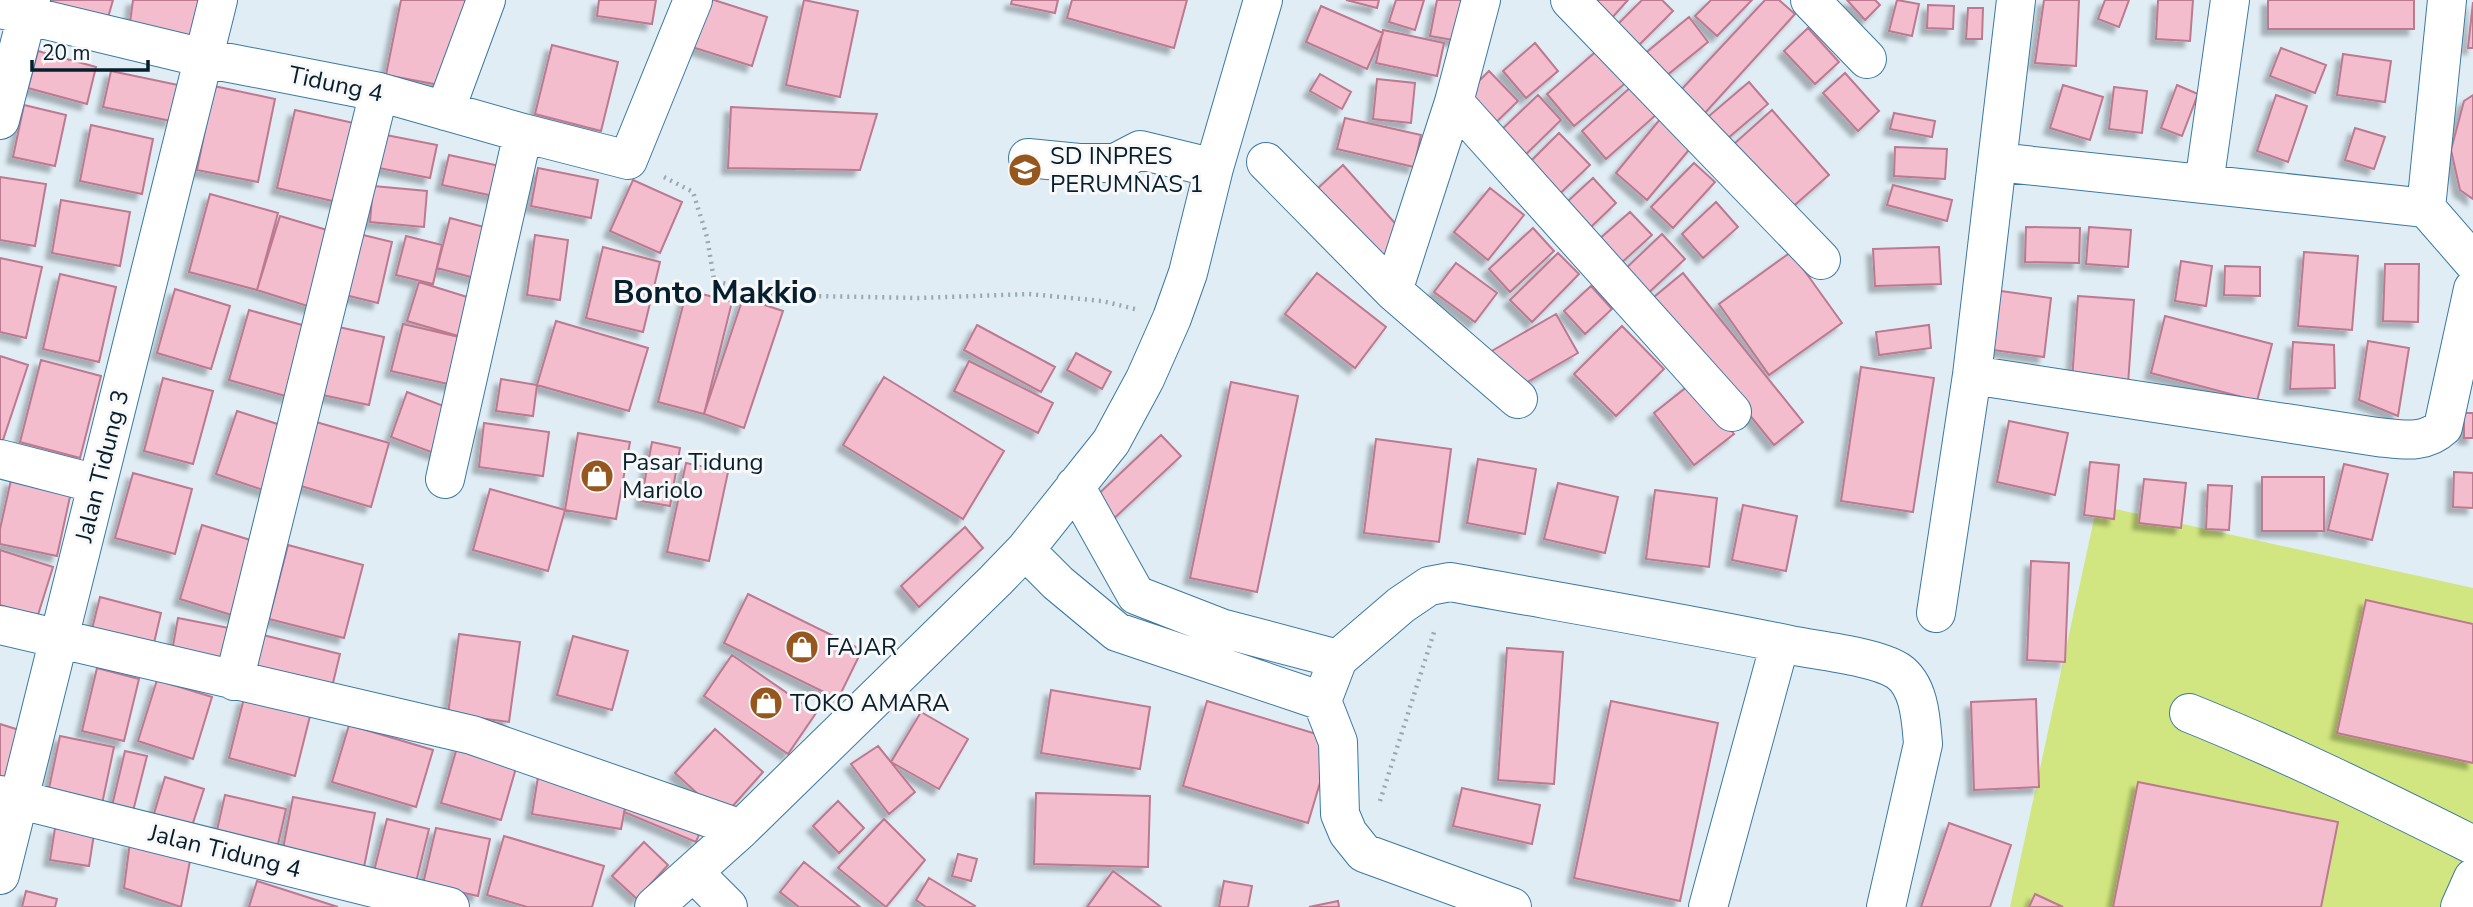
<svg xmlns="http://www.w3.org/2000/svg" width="2473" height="907" font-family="'Nunito Sans',sans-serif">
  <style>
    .green { fill: #d1e680 }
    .building { fill: #f4bdce; stroke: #bc798f; stroke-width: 2; filter: url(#shadow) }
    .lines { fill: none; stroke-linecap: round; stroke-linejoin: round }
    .minor-casing { stroke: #3b79a0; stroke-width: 40 }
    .path { stroke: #98a9b3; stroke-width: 4.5; stroke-dasharray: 2 5; stroke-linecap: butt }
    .minor { stroke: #fff; stroke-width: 38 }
    .labels { text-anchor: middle; stroke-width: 6; stroke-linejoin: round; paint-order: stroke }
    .street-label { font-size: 24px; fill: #051f2e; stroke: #f8f8f8 }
    .poi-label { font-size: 24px; fill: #051f2e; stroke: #f8f8f8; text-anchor: start }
    .district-label { font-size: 32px; font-weight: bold; fill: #051f2e; stroke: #f8f8f8 }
  </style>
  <defs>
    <filter id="shadow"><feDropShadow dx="-6" dy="6" stdDeviation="2" flood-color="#0004"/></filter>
  </defs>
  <rect width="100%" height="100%" fill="#e0edf5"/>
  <!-- green -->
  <path class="green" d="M2097,505L2473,588V907H2010Z"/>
  <!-- building -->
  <path class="building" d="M50,0H113L107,21L49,3Z
    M133,0H201L195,40L129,30Z
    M401,0H467L450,87L386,75Z
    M599,0H656L652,24L597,16Z
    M706,0H714L767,17L752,66L692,47Z
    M804,0L858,11L840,97L786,85Z
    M1012,0H1058L1055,13L1011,4Z
    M1072,0H1187L1174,48L1067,18Z
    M1346,0H1379L1377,8Z
    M1396,0H1424L1415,30L1389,22Z
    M1437,0H1466L1459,41L1430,36Z
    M1586,0H1628L1609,21Z
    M1642,0H1662L1673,11L1638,46L1617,25Z
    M1711,0H1752L1717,36L1695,16Z
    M1765,0H1779L1795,14L1705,113L1681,90Z
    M1847,0H1875L1880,5L1865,20Z
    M1897,0L1919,4L1912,36L1889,31Z
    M2044,0H2079L2076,66L2035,63Z
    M2105,0H2129L2119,27L2098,19Z
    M2158,0H2193L2190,41L2156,39Z
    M2268,0H2414V29H2268Z
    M2473,2V48H2468Z
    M1928,5L1954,6L1953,29L1927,28Z
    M1321,6L1383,33L1367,69L1306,42Z
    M1968,8H1983L1982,39H1966Z
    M1689,17L1708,42L1661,80L1642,56Z
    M1808,28L1839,62L1815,84L1784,51Z
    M1383,30L1444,43L1437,76L1376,63Z
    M1535,43L1558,71L1526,98L1503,71Z
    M552,45L618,62L601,131L535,114Z
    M1600,48L1628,81L1574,126L1547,94Z
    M2281,48L2326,65L2315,93L2270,76Z
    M38,51L96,67L87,104L28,88Z
    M2343,54L2391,61L2385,102L2337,95Z
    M111,71L178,85L171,121L103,107Z
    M1489,71L1518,101L1488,130L1459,101Z
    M1845,73L1879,111L1858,131L1823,93Z
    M1320,74L1351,92L1342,109L1310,91Z
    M1377,79L1415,83L1411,123L1373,119Z
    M1749,82L1768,104L1721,144L1702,122Z
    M2063,85L2103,97L2090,140L2050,128Z
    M2177,85L2198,94L2182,136L2161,128Z
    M214,86L275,99L258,182L197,170Z
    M1632,86L1657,114L1606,159L1582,131Z
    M2114,87L2147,91L2142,133L2109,129Z
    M1538,95L1561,120L1520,160L1496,135Z
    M2276,95L2307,106L2288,162L2257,151Z
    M2473,95V199L2460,190L2451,150L2464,101Z
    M24,105L66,115L55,166L13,157Z
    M731,107L877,114L860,170L728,168Z
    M295,110L358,124L341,203L277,188Z
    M1772,110L1829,175L1781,217L1725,152Z
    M1894,113L1935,121L1932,137L1890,129Z
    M1345,118L1421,135L1414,167L1337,149Z
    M1661,118L1693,145L1647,200L1616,173Z
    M91,125L153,139L142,194L80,181Z
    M2355,128L2385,137L2374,169L2345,160Z
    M1559,133L1590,165L1551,202L1521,171Z
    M386,135L437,145L430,178L379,168Z
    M1895,147L1947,149L1945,179L1894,176Z
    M449,155L509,168L503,198L442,185Z
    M1694,163L1715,182L1673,228L1651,207Z
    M1343,165L1410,240L1384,263L1317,189Z
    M538,168L598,180L591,218L531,206Z
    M0,177L46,184L35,246L0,240Z
    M1593,178L1616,203L1591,227L1567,202Z
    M633,180L682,202L660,253L610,231Z
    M1893,185L1952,200L1947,221L1887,205Z
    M373,186L427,191L424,227L370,222Z
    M1490,188L1524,215L1488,260L1454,232Z
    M210,194L278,213L257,290L189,272Z
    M61,200L130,212L120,266L52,253Z
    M1716,202L1738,227L1703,258L1682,234Z
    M1630,212L1652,235L1619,265L1597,241Z
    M280,216L337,233L314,308L257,290Z
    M450,218L499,231L486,281L437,268Z
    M2026,227L2080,228L2079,263L2025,262Z
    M2089,227L2131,230L2128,267L2086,264Z
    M1533,228L1554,251L1510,292L1489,269Z
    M355,233L392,242L378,303L341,294Z
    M1662,234L1685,259L1645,296L1622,272Z
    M535,235L568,240L560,300L527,295Z
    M406,236L442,245L433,284L396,275Z
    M603,247L660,262L643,332L586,318Z
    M1939,247L1941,284L1875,286L1873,249Z
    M1791,252L1842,323L1769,375L1719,304Z
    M2304,252L2358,256L2352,330L2298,326Z
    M1558,253L1579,274L1532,322L1510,300Z
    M0,258L42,267L26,338L0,332Z
    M2181,261L2212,266L2206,306L2175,301Z
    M1456,263L1497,293L1475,322L1434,292Z
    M2385,264H2419L2418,322L2383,321Z
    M2225,266L2260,267V296L2224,295Z
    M1317,273L1386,327L1355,368L1285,314Z
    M1683,273L1803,422L1774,445L1654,297Z
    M60,274L116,287L99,362L43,349Z
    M419,282L483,302L472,340L407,321Z
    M1591,286L1612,309L1585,334L1564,311Z
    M175,289L230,306L211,369L157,353Z
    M687,290L732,302L704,414L658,402Z
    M1994,290L2051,298L2044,357L1986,349Z
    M2078,296L2134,300L2128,384L2072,380Z
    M743,298L783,311L744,428L704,414Z
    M249,310L309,327L289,397L229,380Z
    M1556,314L1578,353L1512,391L1490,352Z
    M2165,316L2272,344L2257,401L2151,373Z
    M556,321L648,348L629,411L537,385Z
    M403,324L472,340L461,387L391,371Z
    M977,325L1055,367L1041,392L964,350Z
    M1929,325L1931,348L1879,355L1876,332Z
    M334,326L384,337L369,405L318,394Z
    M1622,326L1664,369L1616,416L1574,374Z
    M2368,341L2409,348L2398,416L2359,400Z
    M2293,342L2334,345L2335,388L2290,389Z
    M1076,353L1111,372L1102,389L1067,370Z
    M0,356L28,365L2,443H0Z
    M41,360L101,376L80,458L20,442Z
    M969,361L1053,403L1038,433L954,391Z
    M1861,367L1934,378L1913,512L1841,501Z
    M884,377L1004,451L963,519L843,445Z
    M163,378L213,391L193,464L144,451Z
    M501,379L537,385L533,416L496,411Z
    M1231,382L1298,396L1257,592L1190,578Z
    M1693,382L1734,434L1694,465L1654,413Z
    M407,392L454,410L442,456L391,437Z
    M237,411L293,429L272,493L216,474Z
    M2464,413H2473V438H2464Z
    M309,420L389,443L371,507L291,483Z
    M2009,421L2068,433L2055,495L1997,482Z
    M484,423L549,432L543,476L479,467Z
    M578,433L630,442L616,519L565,510Z
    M1161,435L1181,456L1109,523L1090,502Z
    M1376,439L1451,449L1439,542L1364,533Z
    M652,442L680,448L670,506L641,501Z
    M1478,459L1536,469L1525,534L1467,523Z
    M2090,462L2119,465L2114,519L2084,515Z
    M686,463L728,472L709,561L667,552Z
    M2344,464L2388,474L2372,540L2328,530Z
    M2454,472L2473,473V508L2453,507Z
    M133,473L192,489L175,554L115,538Z
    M2262,477H2324V531H2262Z
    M2144,479L2186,483L2181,528L2139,523Z
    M11,480L71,492L57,556L0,544V529Z
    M1558,483L1618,497L1605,553L1544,539Z
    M2208,485L2232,486L2229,530L2206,529Z
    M490,489L565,510L548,571L473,550Z
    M1655,490L1717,498L1709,567L1646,559Z
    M1743,505L1797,516L1786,571L1732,560Z
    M202,525L260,543L238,617L180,599Z
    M965,527L983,548L919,607L901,586Z
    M288,545L363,565L344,638L269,619Z
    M0,550L53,567L37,618L0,605Z
    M2031,561L2069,563L2065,662L2027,660Z
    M748,594L862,650L838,699L724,643Z
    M100,597L161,613L150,660L88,645Z
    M2366,600L2473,624V763L2337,733Z
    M178,618L229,628L223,666L171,657Z
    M259,634L340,654L332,687L251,667Z
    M459,634L520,642L509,722L448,714Z
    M573,636L628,651L612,710L557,695Z
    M1507,648L1563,652L1554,784L1498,780Z
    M732,655L816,713L788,754L704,696Z
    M97,668L139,679L124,741L82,731Z
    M157,680L212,697L193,759L138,741Z
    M1051,690L1150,707L1140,769L1041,753Z
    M244,698L310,716L295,776L229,758Z
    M2036,699L2039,787L1974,790L1971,702Z
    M1207,701L1333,739L1308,823L1183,786Z
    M1611,701L1718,723L1680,901L1574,878Z
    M921,712L968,739L939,789L891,762Z
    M0,724L32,734L21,783L0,776Z
    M349,725L433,750L416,807L332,782Z
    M715,729L763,772L723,817L675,773Z
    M60,736L114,747L102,804L48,793Z
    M458,744L518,761L501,820L441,803Z
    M878,746L915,792L889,814L851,764Z
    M125,751L147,756L133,811L112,806Z
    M165,777L204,789L191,829L153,817Z
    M538,777L628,792L621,829L532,814Z
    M2138,782L2338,822L2321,907H2113Z
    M1462,788L1540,805L1532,844L1453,826Z
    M1036,793L1150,796L1148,867L1034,864Z
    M225,795L286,809L276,853L215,839Z
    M631,795L703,825L696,842L624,812Z
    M293,797L375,813L363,872L282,854Z
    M838,801L864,828L839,853L813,826Z
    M387,819L429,829L416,882L374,871Z
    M884,819L925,860L886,907L838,868Z
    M1949,823L2011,845L1990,907H1921Z
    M55,828L94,834L89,866L50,860Z
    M436,828L490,839L478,896L423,884Z
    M504,836L604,866L592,907H527L487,895Z
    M130,842L190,861L181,907L124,888Z
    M644,842L668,865L637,899L612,876Z
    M958,854L977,859L971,881L952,876Z
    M804,862L860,907H799L780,892Z
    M1113,871L1161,907H1087Z
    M929,878L975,906L974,907H926L916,900Z
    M257,881L338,907H249Z
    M1224,881L1252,886L1248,907H1219Z
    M26,891L57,899L55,907H22Z
    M2035,894L2063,907H2029Z
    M1338,901L1339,907H1309Z"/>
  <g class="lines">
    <defs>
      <path id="minor" d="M1570,0L1821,260
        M1810,0L1867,59
        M0,9L204,58L379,92L523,133L628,160L693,0
        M1454,102L1732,412
        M445,111L486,0
        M0,120L31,0
        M1028,158L1079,163H1115L1140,150L1214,168
        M1266,162L1393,291L1518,399
        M1997,162L2426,208L2473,262
        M2204,184L2230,0
        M2426,208L2447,0
        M1393,291L1454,102L1481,0
        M1972,375L2377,437C2401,439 2424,445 2443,427L2473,289
        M0,459L97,484
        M445,479L523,133
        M1075,486L1136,595L1221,628L1338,659
        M1025,550L1058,583L1117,632L1322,701
        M1936,613L1972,375L2016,0
        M0,625L472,735L741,829
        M234,681L379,92
        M2189,713C2286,752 2379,798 2473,845
        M0,795L450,907
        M693,872L728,907
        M0,875L218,0
        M654,907L741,829L996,580L1025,550L1111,442L1145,379L1172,318L1188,273L1214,168L1263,0
        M1512,907L1364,853L1348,833L1340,814L1338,742L1322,701L1338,659L1401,605L1429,586L1450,582C1565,603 1680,622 1795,646C1822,651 1877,657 1898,671C1920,686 1921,721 1923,744L1886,907
        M1708,907L1780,643
        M2460,907L2473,878"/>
    </defs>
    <!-- minor casing -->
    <use href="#minor" class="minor-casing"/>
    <!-- path -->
    <path class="path" d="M664,177L693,192L707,237L714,280L760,295L918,298L1029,294L1102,301L1135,309
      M1380,801L1435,629"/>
    <!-- minor -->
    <use href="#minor" class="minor"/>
  </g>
  <!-- icons -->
  <defs>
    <symbol id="school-disc" viewBox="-11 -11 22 22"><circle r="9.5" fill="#96571e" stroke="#f8f8f8"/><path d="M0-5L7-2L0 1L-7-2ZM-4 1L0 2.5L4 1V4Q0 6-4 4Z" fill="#fff"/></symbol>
    <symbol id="shop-disc" viewBox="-11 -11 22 22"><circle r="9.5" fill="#96571e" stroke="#f8f8f8"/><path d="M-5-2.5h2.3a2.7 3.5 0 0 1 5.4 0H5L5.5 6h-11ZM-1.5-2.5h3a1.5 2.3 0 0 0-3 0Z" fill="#fff"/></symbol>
  </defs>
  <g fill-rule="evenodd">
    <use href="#school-disc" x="1006" y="151" width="38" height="38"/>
    <use href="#shop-disc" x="578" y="457" width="38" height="38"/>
    <use href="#shop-disc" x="783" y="628" width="38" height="38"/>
    <use href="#shop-disc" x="747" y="684" width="38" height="38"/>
  </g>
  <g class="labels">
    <!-- street labels -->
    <g class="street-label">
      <text transform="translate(336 84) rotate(12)" y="8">Tidung 4</text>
      <text transform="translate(102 466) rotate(-76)" y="8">Jalan Tidung 3</text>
      <text transform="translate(225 851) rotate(14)" y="8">Jalan Tidung 4</text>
    </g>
    <!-- poi labels -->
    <g class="poi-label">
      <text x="1050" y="164">SD INPRES<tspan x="1050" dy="28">PERUMNAS 1</tspan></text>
      <text x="622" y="470">Pasar Tidung<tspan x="622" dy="28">Mariolo</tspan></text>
      <text x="826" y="655">FAJAR</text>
      <text x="790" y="711">TOKO AMARA</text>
    </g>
    <!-- district labels -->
    <g class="district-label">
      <text x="715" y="303">Bonto Makkio</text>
    </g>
  </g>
  <!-- scale -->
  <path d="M32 60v10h116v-10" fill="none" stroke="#051f2e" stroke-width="3.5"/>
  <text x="42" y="60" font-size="21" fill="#051f2e" stroke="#f8f8f8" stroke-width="5" paint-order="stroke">20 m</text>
</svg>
